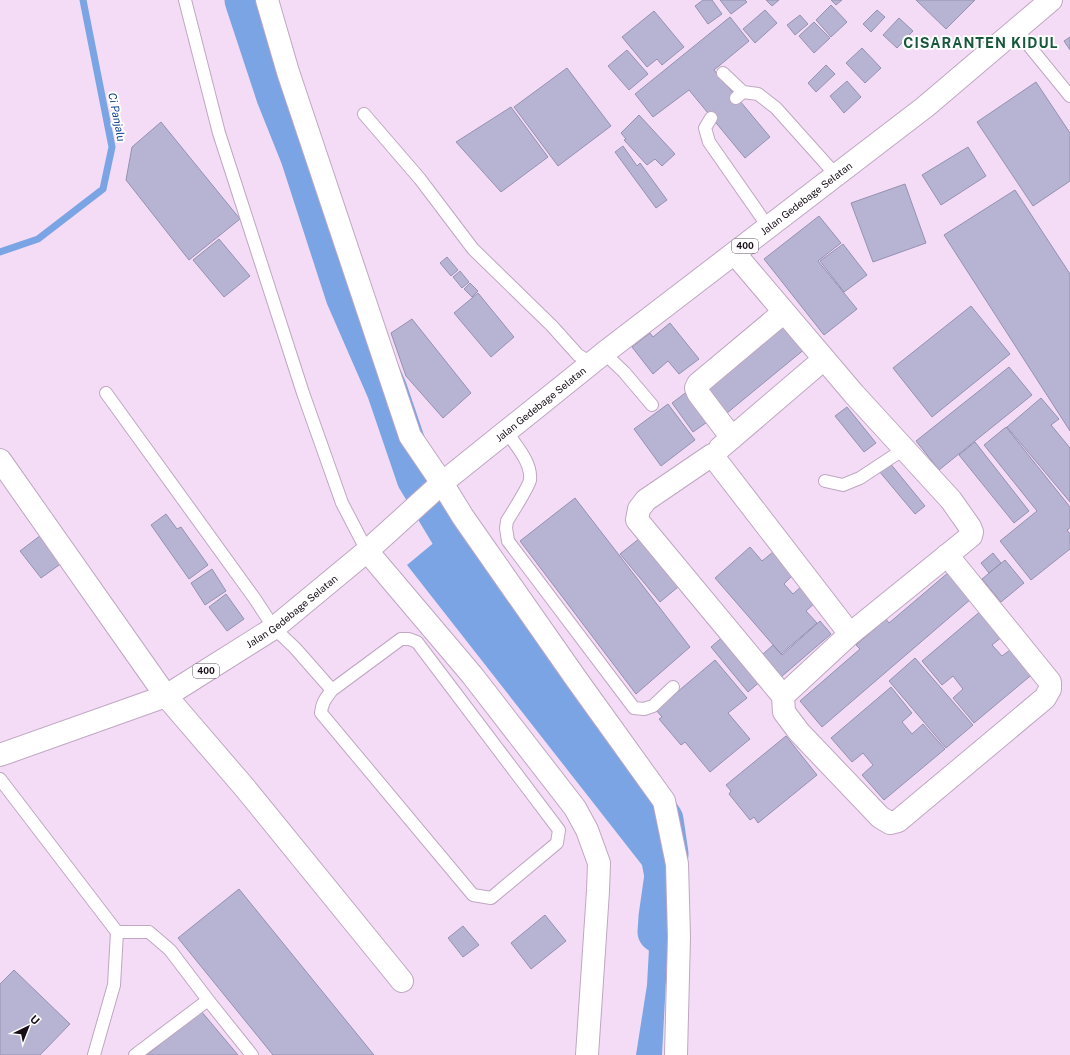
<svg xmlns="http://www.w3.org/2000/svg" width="1070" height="1055" font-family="'Public Sans',sans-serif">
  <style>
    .water { fill: #7aa4e3 }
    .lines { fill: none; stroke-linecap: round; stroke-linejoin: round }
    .stream { stroke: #7aa4e3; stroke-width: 7 }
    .river { stroke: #7aa4e3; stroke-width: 41 }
    .building { fill: #b7b4d3; stroke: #9591b0 }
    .lane-casing { stroke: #bfa7c1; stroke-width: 14 }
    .street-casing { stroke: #bfa7c1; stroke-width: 24 }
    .primary-casing { stroke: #bfa7c1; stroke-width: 24 }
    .lane { stroke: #fff; stroke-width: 12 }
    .street { stroke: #fff; stroke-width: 22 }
    .primary { stroke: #fff; stroke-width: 22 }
    .labels { text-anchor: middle; stroke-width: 4; stroke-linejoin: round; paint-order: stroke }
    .shield { fill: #fff; stroke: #5d565d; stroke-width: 1 }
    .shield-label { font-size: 9px; font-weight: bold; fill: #170e17 }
    .street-label { font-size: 10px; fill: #170e17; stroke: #fff }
    .water-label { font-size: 11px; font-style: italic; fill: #0c418b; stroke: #fff }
    .district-label { font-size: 14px; font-weight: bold; letter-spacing: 1px; fill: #17583c; stroke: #fff }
  </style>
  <rect width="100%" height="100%" fill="#f4dcf7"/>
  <!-- water -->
  <path class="water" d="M454,526L601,726L656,831L670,906L662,1055H636L647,985L651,912L642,865L407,565Z"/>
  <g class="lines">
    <!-- stream -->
    <path class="stream" d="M0,252L38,239L103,189L112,147L83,0"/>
    <!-- river -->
    <path class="river" d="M245,0L277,97L301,157L346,296L387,390L417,478L477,578
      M580,709L641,786L663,820L668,854L659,917L658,932"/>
  </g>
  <!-- building -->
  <path class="building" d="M703,0H712L722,14L708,24L695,6Z
    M720,0H745L747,2L731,14Z
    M766,0H779L772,6Z
    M831,0H842L836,5Z
    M916,0H975L946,29Z
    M831,5L847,22L831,37L816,20Z
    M765,10L777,23L755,43L743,29Z
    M877,10L885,17L871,32L863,24Z
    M654,11L684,47L662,65L657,59L647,67L622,37Z
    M800,15L808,24L795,35L787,25Z
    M730,17L749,41L714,70L770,137L745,158L689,90L653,117L635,94Z
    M899,18L913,31L897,48L883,35Z
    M814,22L830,38L814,53L799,36Z
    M1070,37V50L1064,41Z
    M862,48L881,68L865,83L846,63Z
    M627,50L648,74L629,90L608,66Z
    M826,65L835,74L816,92L808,83Z
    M567,68L611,126L558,166L514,107Z
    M847,81L861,97L844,113L830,96Z
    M1036,82L1070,133V181L1033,206L977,122Z
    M511,107L548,157L501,192L456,142Z
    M639,115L675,154L662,166L655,159L647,165L624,140L626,139L621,133Z
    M161,122L240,219L189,260L126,180L132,147Z
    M623,146L637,166L640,163L667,200L656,208L615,152Z
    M968,147L986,176L941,205L922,175Z
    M905,184L926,243L873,262L851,203Z
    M1015,190L1070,274V431L944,235Z
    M819,216L841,243L818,261L857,309L824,335L764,259Z
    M219,239L250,276L224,297L193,260Z
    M843,244L867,275L844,292L820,261Z
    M447,257L458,270L451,276L440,263Z
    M460,271L469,282L462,288L453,277Z
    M470,283L478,291L472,297L464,289Z
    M478,293L514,337L491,357L454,313Z
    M971,306L1010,354L932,417L893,368Z
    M412,319L471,393L443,418L406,376L391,333Z
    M784,322L806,348L727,413L705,387Z
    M670,323L699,359L679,374L668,361L653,374L632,347L650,333L653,337Z
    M1009,367L1032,395L939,470L916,441Z
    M688,391L710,420L693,432L672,403Z
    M1041,398L1059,419L1051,425L1070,448V502L1007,427Z
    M668,404L695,440L661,466L634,429Z
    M847,407L876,443L864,452L835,416Z
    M1006,427L1070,507V528L1067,530L1070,534V549L1031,580L1000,541L1037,511L984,445Z
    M975,442L1029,511L1014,523L959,455Z
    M889,462L925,506L915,514L879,471Z
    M575,498L690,647L636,694L520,541Z
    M166,514L177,529L181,527L208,565L189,579L151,525Z
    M45,532L66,560L41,578L20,551Z
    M645,534L684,582L660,602L620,554Z
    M750,547L762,561L773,552L793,575L784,584L793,594L803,585L817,601L806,611L817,623L781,654L715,578Z
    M993,553L1001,563L989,573L981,563Z
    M1005,560L1024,583L1001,602L982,579Z
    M212,569L226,591L205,605L191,583Z
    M949,572L971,599L822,727L800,701L860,649L856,645L886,619L889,623Z
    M226,594L244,619L227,631L209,607Z
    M982,610L1003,636L992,645L1002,656L1014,647L1035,672L974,723L953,698L963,689L953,676L942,685L922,661Z
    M820,621L831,634L781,677L762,655L773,645L782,655Z
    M726,634L763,679L748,692L711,647Z
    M915,658L973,725L946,748L889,681Z
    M715,660L747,698L728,713L750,739L710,772L685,742L681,745L659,719L662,717L656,710Z
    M891,687L912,713L902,722L912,734L923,724L945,749L884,800L862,775L873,765L863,753L852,762L831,738Z
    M786,736L817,775L758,823L754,817L750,820L729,794L731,791L726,785Z
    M239,889L374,1055H273L178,938Z
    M545,915L566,941L531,969L511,943Z
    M463,926L479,945L463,957L448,938Z
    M14,970L70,1024L40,1055H0V984Z
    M201,1011L238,1055H147Z"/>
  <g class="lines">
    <defs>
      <path id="lane" d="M185,0L219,133L303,393L342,503L367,551
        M1017,28L1026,42L1070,96
        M723,73L743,92
        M736,98L743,92L758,94L776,108L836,175
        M364,114L420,179L473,249L552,326L578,355L592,363
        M711,118L705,128L709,142L769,228
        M604,353L624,372L652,405
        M106,393L255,599L274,628L295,648L332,690C326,698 322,702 321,713L473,895L491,898L557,843L559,830L417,642L409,639H401L332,690
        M507,432C515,445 532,462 530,480C529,486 512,513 507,521L506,528L508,541L634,708L644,709L653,706L673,687
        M825,481L843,485L860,478L904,449
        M0,779L117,932L114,985L94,1055
        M117,932H149L170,950L208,1000
        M135,1055L208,1000L252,1055"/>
      <path id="street" d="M267,0L288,72L410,436L442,483L463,517L577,680L664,801L677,864L679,937L676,1055
        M735,254L854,394L951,500L970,527L972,532L971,536L850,634L783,696L784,712L799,732L880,817L890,823L898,821L1045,698L1050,689V682L947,555
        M732,438L698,393L696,388L698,384L784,312
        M720,448L824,359
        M0,460L166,696L245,788L402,981
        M367,551L472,675L575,808L587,830L599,863L598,891L587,1055
        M783,696L637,520L639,509L646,500L712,455L850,634"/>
      <g id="primary">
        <path id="s1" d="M0,755L166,696L274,628L367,551L442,483L604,353L925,107L1051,0"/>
      </g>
    </defs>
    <!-- lane casing -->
    <use href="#lane" class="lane-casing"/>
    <!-- street casing -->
    <use href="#street" class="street-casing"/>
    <!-- primary casing -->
    <use href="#primary" class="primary-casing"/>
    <!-- lane -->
    <use href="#lane" class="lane"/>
    <!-- street -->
    <use href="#street" class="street"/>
    <!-- primary -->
    <use href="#primary" class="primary"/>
  </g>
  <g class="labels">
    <!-- shield labels -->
    <g class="shield">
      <rect x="732" y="239" width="26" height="14" rx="3"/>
      <rect x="193" y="664" width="26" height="14" rx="3"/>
    </g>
    <g class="shield-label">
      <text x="745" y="249">400</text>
      <text x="206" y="674">400</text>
    </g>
    <!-- street labels -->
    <g class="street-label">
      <text dy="4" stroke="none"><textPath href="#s1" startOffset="988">Jalan Gedebage Selatan</textPath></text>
      <text dy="4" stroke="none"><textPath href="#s1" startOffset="652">Jalan Gedebage Selatan</textPath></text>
      <text dy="4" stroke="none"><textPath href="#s1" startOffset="328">Jalan Gedebage Selatan</textPath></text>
    </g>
    <!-- water labels -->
    <g class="water-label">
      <text transform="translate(117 117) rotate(79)" y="4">Ci Panjalu</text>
    </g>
    <!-- district labels -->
    <g class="district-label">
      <text x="981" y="48">CISARANTEN KIDUL</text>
    </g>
  </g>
  <!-- north arrow -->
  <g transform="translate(28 1027) rotate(43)" stroke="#ffffff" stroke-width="3" paint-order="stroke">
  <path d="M0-3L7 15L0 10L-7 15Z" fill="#170e17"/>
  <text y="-6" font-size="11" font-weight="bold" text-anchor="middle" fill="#170e17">U</text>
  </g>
</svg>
